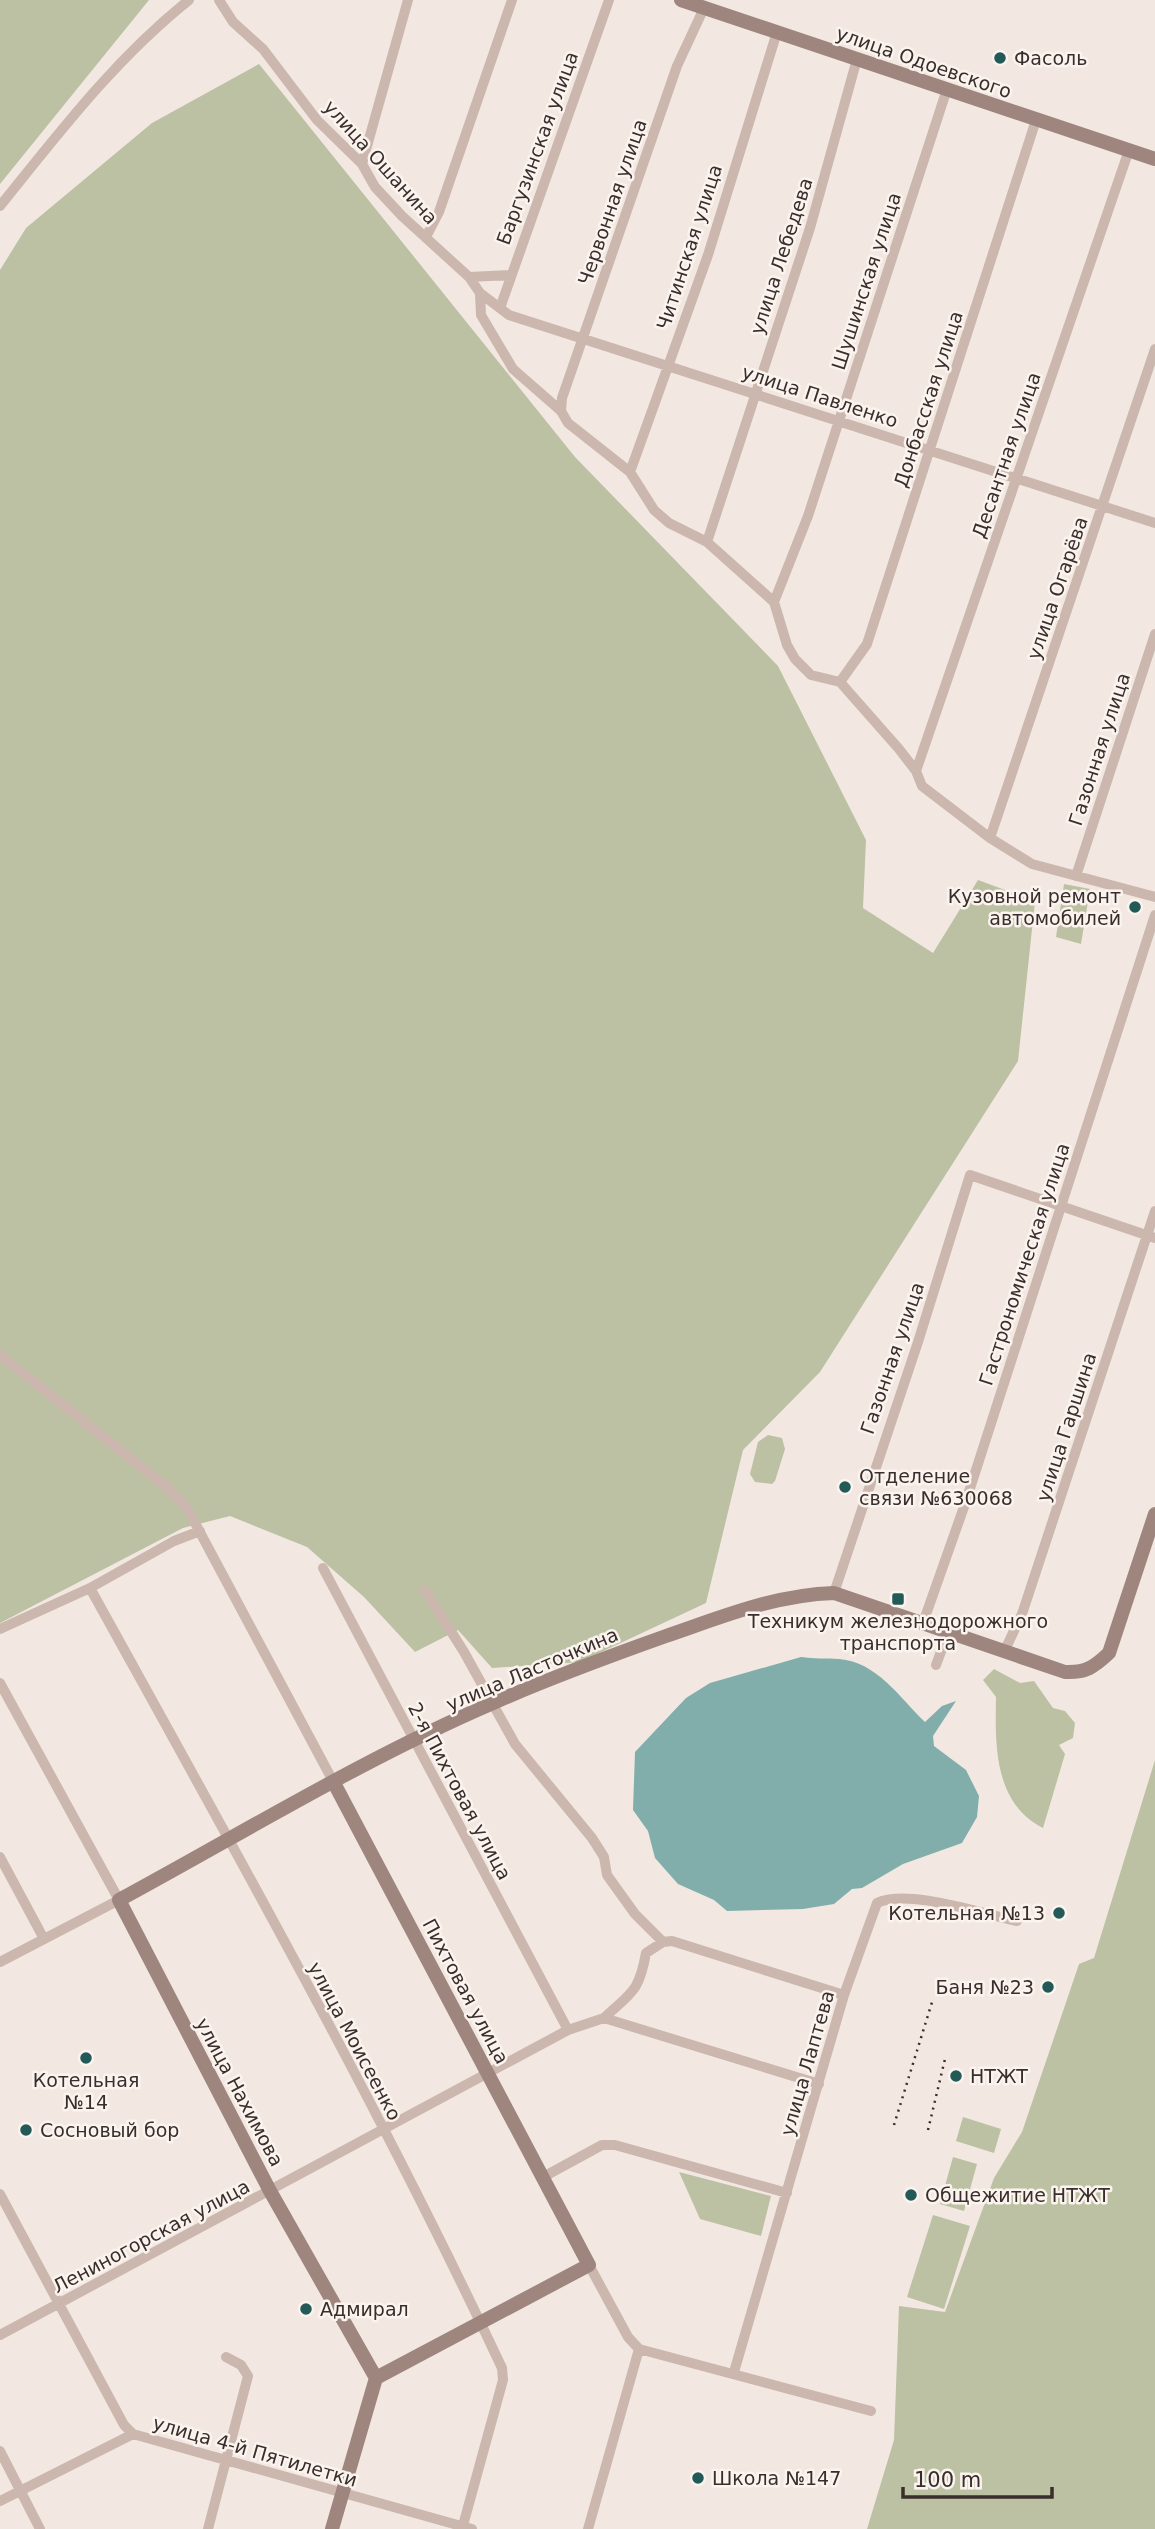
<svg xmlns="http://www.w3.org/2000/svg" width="1155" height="2529" font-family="'DejaVu Sans',sans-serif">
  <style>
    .green { fill: #bbc1a2 }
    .water { fill: #81aeaa }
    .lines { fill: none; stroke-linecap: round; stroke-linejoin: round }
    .street { stroke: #cbb7ad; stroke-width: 10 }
    .secondary { stroke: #9e867f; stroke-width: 14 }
    .rail { stroke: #392e2c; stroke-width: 2.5; stroke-dasharray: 2 5; stroke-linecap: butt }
    .poi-dot { fill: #235956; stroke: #faf3ee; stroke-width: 2.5 }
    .labels { text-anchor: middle; stroke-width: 5; stroke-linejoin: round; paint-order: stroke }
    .poi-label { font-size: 19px; fill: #392e2c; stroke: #faf3ee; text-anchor: start }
    .street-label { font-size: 19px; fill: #392e2c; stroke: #faf3ee }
  </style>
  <rect width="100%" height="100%" fill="#f2e8e1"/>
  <!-- green -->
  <path class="green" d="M0,0H149L0,184Z
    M259,64L575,457L778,666L866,840L863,908L933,953L978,880L1035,901L1018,1061L820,1372L743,1450L706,1603L580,1662L492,1668L458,1630L415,1652L364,1597L307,1547L230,1516L183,1528L0,1623V270L26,228L152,123Z
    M1064,884L1090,889L1081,944L1056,937Z
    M768,1435L782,1438L785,1449L775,1481L772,1484L755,1482L750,1474L758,1442Z
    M994,1669L1020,1683L1034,1681L1053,1708L1065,1711L1075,1723L1073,1738L1059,1745L1065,1754L1043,1828C994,1803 995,1746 996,1697L983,1680Z
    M1155,1760V2529H867L894,2440L899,2306L945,2312L994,2178L1022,2132L1079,1964L1094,1958Z
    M963,2117L1001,2129L994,2153L956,2141Z
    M953,2157L977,2164L964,2211L940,2204Z
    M679,2172L771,2196L761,2236L700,2219Z
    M933,2215L970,2226L944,2309L907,2297Z"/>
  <!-- water -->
  <path class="water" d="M801,1657C814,1659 826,1658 839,1659C877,1662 899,1697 925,1722L942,1706L956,1701L933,1736L934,1746L966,1770L979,1796L977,1817L962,1843L903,1864L862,1888L852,1889L834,1904L803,1909L727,1911L714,1900L678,1884L655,1858L648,1831L633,1810L635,1752L686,1698L710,1683Z"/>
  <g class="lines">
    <!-- street -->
    <path class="street" d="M219,0L233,22L263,49L317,120L362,164L375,187L402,216L469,277L480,293L481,315L513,369L561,411L568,423L630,472L654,510L669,523L707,542L774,602L787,645L795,659L811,675L840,682L899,749L916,771L922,786L990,838L1032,864L1155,897
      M362,164L408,0
      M0,206C59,133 115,59 189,0
      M426,237L439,212L512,0
      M469,277L510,275
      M480,293L509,315L1155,523
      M500,308L609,0
      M561,411L562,398L677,66L704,8
      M630,472L708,255L777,32
      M707,542L810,228L857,59
      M774,602L808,516L947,89
      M840,682L867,644L1036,120
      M916,771L1129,150
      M990,838L1155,349
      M1076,876L1155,634
      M0,1355L168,1488L187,1508L334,1783
      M323,1568L568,2030
      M90,1588C232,1845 377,2102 502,2368L503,2380L462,2529
      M425,1590L464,1652L515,1744L592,1838L604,1857L607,1875L635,1914L663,1942L672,1941L844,1995
      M834,1593L918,1342L970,1175L1155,1238
      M923,1623L965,1504L1155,915
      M0,1629L90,1588L174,1541L200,1531
      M1004,1652L1022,1614L1155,1211
      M936,1665L948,1633
      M0,1683L119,1900L0,1962
      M0,1857L44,1939
      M604,2018C632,1992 639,1992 646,1953L663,1942
      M545,2176L602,2145H615L787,2193
      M0,2194L124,2425L133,2434L472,2529
      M0,2335L568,2030L604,2018L819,2084
      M639,2349L871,2411
      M734,2372L844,1995L877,1903C907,1888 983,1914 1017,1921
      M0,2451L40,2529
      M0,2501L133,2434
      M208,2529L248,2376L241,2365L226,2357
      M588,2529L639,2349L628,2337L589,2265"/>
    <!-- secondary -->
    <path class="secondary" d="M681,0L1155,159
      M334,1783L589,2265L376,2378
      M332,2529L376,2378L270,2191L119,1900C241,1834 365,1758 493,1703C550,1678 607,1657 666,1636C722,1617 774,1595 834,1593L1065,1672C1086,1673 1094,1667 1109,1653L1155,1514"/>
    <!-- rail -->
    <path class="rail" d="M894,2125L933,1999
      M928,2130L945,2059"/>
  </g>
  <!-- markers -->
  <g class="poi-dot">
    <circle cx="1000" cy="58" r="7"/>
    <circle cx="1135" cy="907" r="7"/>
    <circle cx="845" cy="1487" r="7"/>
    <rect x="891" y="1592" width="14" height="14" rx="3.5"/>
    <circle cx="1059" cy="1913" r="7"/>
    <circle cx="1048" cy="1987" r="7"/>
    <circle cx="86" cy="2058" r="7"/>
    <circle cx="956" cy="2076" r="7"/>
    <circle cx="26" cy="2130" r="7"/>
    <circle cx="911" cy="2195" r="7"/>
    <circle cx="306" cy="2309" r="7"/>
    <circle cx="698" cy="2478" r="7"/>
  </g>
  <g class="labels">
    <!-- poi labels -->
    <g class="poi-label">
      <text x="1014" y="65">Фасоль</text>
      <text x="1121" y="903" text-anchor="end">Кузовной ремонт<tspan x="1121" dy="22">автомобилей</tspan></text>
      <text x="859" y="1483">Отделение<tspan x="859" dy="22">связи №630068</tspan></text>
      <text x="898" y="1628" text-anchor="middle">Техникум железнодорожного<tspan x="898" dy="22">транспорта</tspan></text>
      <text x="1045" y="1920" text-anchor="end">Котельная №13</text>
      <text x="1034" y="1994" text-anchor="end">Баня №23</text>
      <text x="970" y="2083">НТЖТ</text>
      <text x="86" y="2087" text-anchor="middle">Котельная<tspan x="86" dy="22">№14</tspan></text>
      <text x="40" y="2137">Сосновый бор</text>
      <text x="925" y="2202">Общежитие НТЖТ</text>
      <text x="320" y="2316">Адмирал</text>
      <text x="712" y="2485">Школа №147</text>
    </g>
    <!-- street labels -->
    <g class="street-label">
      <text transform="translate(924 62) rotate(19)" y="7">улица Одоевского</text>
      <text transform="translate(537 148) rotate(-70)" y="7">Баргузинская улица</text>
      <text transform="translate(381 162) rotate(48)" y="7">улица Ошанина</text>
      <text transform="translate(612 202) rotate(-71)" y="7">Червонная улица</text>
      <text transform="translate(689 247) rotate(-72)" y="7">Читинская улица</text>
      <text transform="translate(781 256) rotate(-72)" y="7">улица Лебедева</text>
      <text transform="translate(866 281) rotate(-72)" y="7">Шушинская улица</text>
      <text transform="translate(820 396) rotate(18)" y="7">улица Павленко</text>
      <text transform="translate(928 399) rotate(-72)" y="7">Донбасская улица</text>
      <text transform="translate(1006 455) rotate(-71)" y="7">Десантная улица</text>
      <text transform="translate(1057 588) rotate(-71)" y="7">улица Огарёва</text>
      <text transform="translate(1099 749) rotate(-72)" y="7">Газонная улица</text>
      <text transform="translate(1024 1264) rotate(-72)" y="7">Гастрономическая улица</text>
      <text transform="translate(892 1358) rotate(-71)" y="7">Газонная улица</text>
      <text transform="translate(1066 1427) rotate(-72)" y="7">улица Гаршина</text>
      <text transform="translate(532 1669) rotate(-23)" y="7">улица Ласточкина</text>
      <text transform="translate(460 1791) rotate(62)" y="7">2-я Пихтовая улица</text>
      <text transform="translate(466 1991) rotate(62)" y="7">Пихтовая улица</text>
      <text transform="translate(355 2041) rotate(62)" y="7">улица Моисеенко</text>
      <text transform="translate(807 2063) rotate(-74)" y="7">улица Лаптева</text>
      <text transform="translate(240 2092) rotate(62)" y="7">улица Нахимова</text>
      <text transform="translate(151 2236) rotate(-28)" y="7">Лениногорская улица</text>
      <text transform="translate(255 2451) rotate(16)" y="7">улица 4-й Пятилетки</text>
    </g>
  </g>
  <!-- scale -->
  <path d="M903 2487v10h149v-10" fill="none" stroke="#392e2c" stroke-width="3.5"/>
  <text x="914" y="2487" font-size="21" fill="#392e2c" stroke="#faf3ee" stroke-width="5" paint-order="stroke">100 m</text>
</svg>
